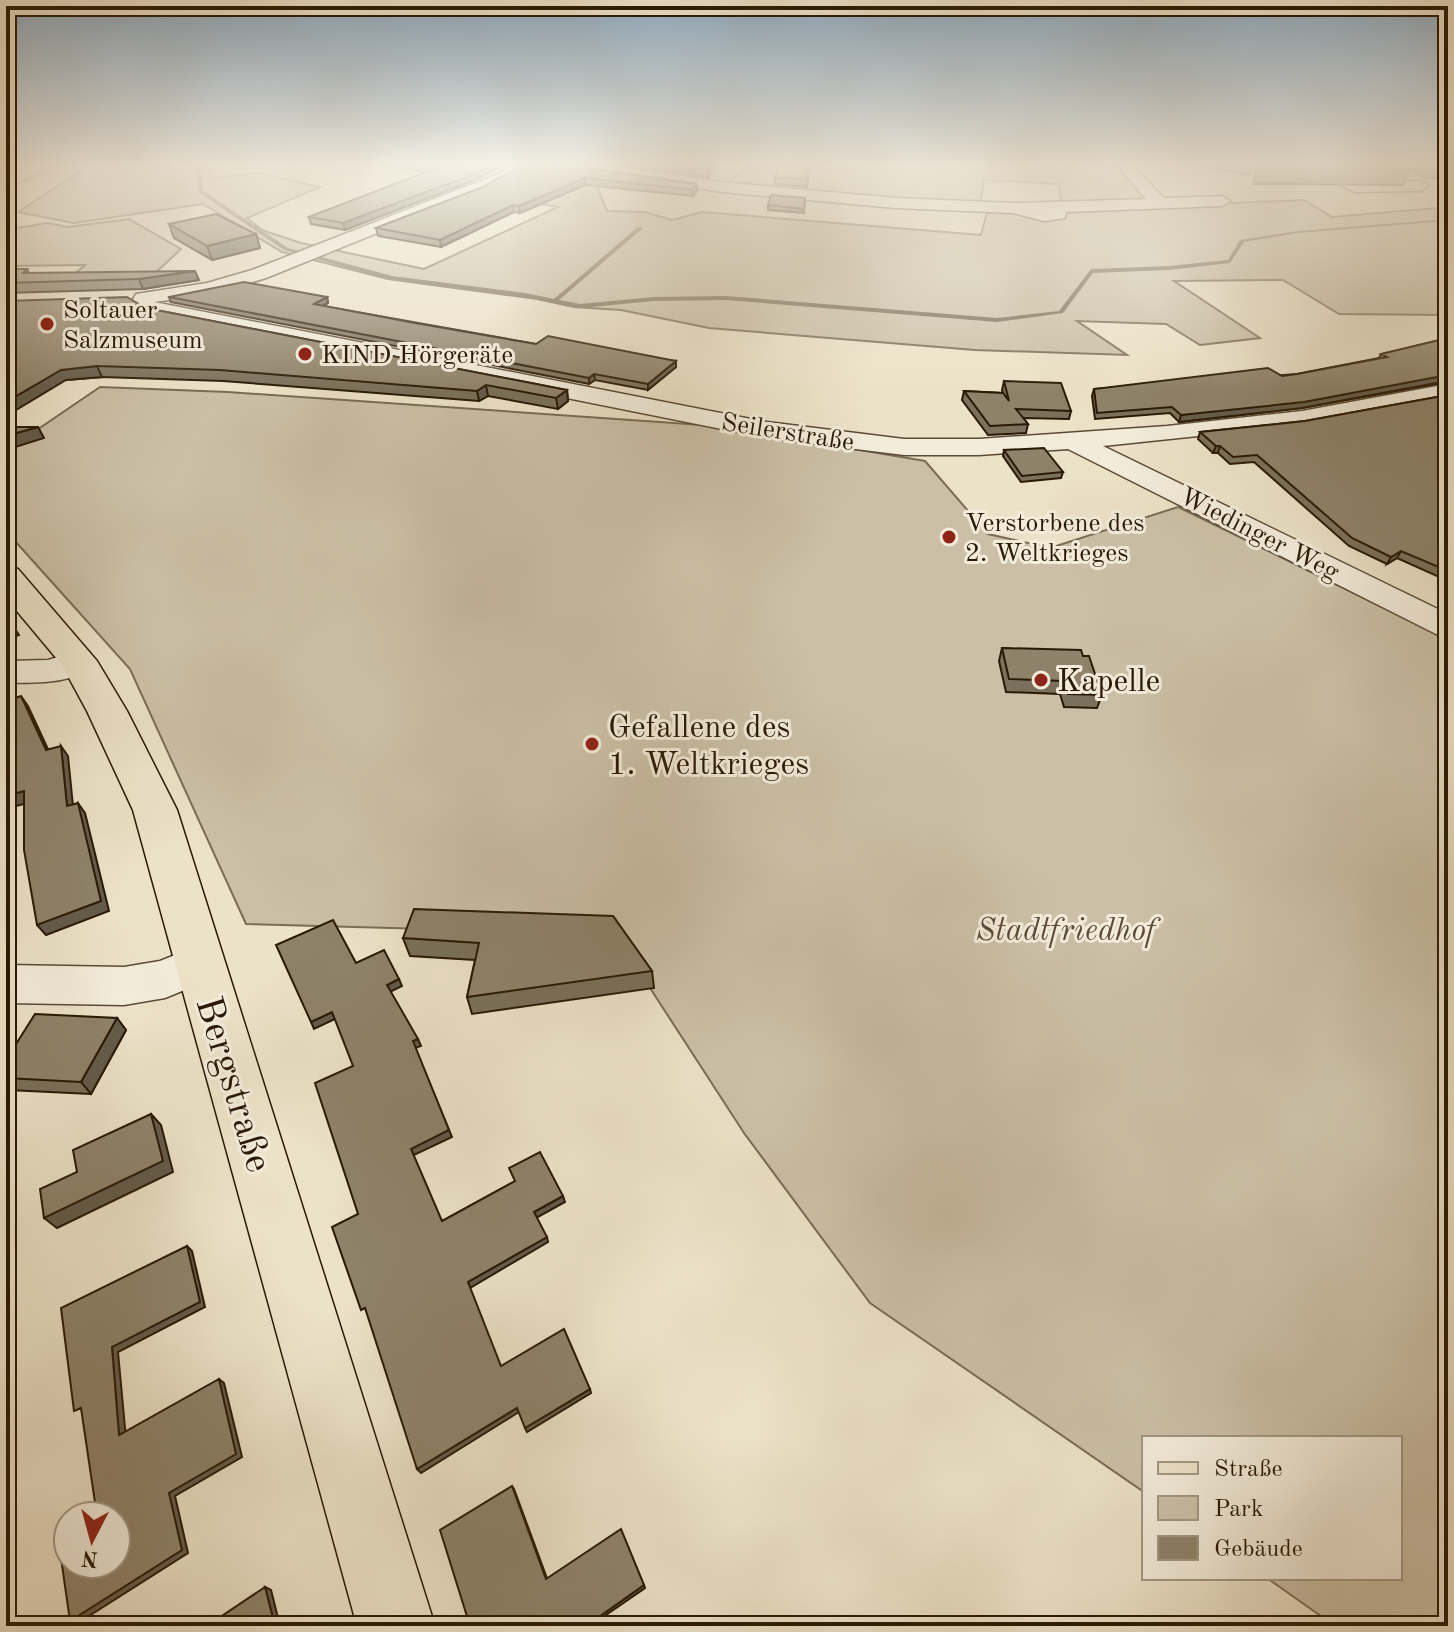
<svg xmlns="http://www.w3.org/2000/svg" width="1454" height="1632" font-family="'Old Standard TT',serif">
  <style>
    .green { fill: #cbc0a7; stroke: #7a6c56; stroke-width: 2 }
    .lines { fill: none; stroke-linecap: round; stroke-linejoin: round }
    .stream { fill: #766952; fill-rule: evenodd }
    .minor-casing { stroke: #5a4b36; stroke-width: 3 }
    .major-casing { stroke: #291905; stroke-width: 3 }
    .minor { fill: #f3ecdb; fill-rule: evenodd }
    .major { fill: #ece2c8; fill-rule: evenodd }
    .wall { fill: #7a705b; stroke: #291905; stroke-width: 2 }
    .shaded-wall { fill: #635b4a; stroke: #291905; stroke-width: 2 }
    .building { fill: #8e826a; stroke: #291905; stroke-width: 2 }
    .poi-dot { fill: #8f2418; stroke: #f3ecdb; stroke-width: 3 }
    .labels { text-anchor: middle; stroke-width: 6; stroke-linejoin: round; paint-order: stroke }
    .far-poi-label { font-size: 26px; fill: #291905; stroke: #f3ecdb; text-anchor: start }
    .far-street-label { font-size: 26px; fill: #291905; stroke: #f3ecdb }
    .poi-label { font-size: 32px; fill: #291905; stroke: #f3ecdb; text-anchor: start }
    .park-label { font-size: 32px; font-style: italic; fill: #5a4b36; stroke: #f3ecdb }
    .near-street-label { font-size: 38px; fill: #291905; stroke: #f3ecdb }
  </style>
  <rect width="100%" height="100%" fill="#ece2c8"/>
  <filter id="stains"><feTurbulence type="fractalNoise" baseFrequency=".0025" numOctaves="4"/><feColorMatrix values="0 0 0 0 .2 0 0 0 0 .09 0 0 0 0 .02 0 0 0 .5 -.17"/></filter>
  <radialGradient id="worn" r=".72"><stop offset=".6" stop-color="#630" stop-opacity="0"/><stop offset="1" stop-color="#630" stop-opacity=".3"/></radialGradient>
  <!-- green -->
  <path class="green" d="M93,163H208L212,178L259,173L320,187L247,218L262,230L301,243L424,269L558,207L474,193L590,170L607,211L645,212L672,220L702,212L981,235L987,212L1063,214L1059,184L984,180L980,205L725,186L748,165L734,163H770V169L841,171L853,169L857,163H1123L1164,206L1304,200L1332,217L1448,207V315L1339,314L1283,280L1174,281L1260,338L1200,345L1166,324L1077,321L1127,355L975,350L709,328L621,310L574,307L537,299L388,279L282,252L203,204L74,223L18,212Z
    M129,219L181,249L152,276L71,277L85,265L6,266V221L18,228L47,223L68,227Z
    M100,387L228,392L717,426L925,461L988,534L1050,548L1178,507L1448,639V1626H1335L1267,1578H1400V1438H1144V1492L870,1303L744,1133L615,934L246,924L130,669L6,531V451Z"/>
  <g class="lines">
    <!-- stream -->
    <path class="stream" d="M197,163H201L202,190L288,248L392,276L525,293L554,299L638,227H642V229L559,300L580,304L654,297L726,296L997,318L1059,311L1091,269L1169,266L1228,260L1240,240L1298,231L1448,219V221L1298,233L1244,242L1230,263L1169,270L1093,273L1063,313L997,322L726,300L654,301L580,308L525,297L392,280L284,250L198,192Z"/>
    <defs>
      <path id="minor" d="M6,163H53L54,165L6,189V178L27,169L6,167Z
        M516,163H534L506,181L266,278L209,295L154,302L767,422L904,439H979L1167,426L1302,411L1448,384V398L1302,425L1103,446L1448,614V637L1436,634L1068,449L979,455H904L767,438L151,315L131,303L136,294L207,283L252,270L496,175Z
        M566,163H591L722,182L895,198L1014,203L1146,199L1115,163H1130L1164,198L1222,196L1230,201L1222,206L1066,212L1065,218L1044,221L1013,213L895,208L722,192L572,169L567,168Z
        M1245,163H1260L1259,166C1278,172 1305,163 1320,174C1305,185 1263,177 1246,171Z
        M1310,163H1392L1385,168H1334L1374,171L1382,176L1374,181L1354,180L1358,182L1421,181L1429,186L1421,191L1355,192L1342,186V180L1329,178Z
        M78,651L90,654L95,661C78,686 33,682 6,683V661L48,660Z
        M200,945L216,951L223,964L216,977L165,998L124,1005L6,1003V965L124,967L160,961Z"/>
      <path id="major" d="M6,566L18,569L97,661L127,711L177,810L435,1626H357L133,810L87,711L62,665L6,598Z"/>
    </defs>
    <!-- minor casing -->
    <use href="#minor" class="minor-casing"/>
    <!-- major casing -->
    <use href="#major" class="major-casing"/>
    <!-- minor -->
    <use href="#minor" class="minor"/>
    <!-- major -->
    <use href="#major" class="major"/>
  </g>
  <!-- wall -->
  <path class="wall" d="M372,163H508L470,182L345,230L311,224L309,217L428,172Z
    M613,163H718L708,177Z
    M809,163L807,187L775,184V177Z
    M1184,163H1253L1250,175Z
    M1258,163H1310L1309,166H1281L1410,169L1403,185L1253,184Z
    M1401,163H1448V178H1425Z
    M566,165L696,184L697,191L693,196L585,185L520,213L514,212L441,247L378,236L376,228L483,187Z
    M805,198L804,213L768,210V205Z
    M169,224L256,234L260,248L212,260L174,238Z
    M6,269H27L29,273L199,280L143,289L6,293Z
    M169,297H327L328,303L323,306L536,344L676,361V367L648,390L595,380L589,384L171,302Z
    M146,308L567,390L568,401L558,409L488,396L479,401L223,381L102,377L66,380Z
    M1448,338V382L1302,408L1179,422L1170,413L1095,419L1092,396L1094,389L1297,374L1379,358L1381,354Z
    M1004,381L1071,411L1069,419L1023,418L1028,424L1026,433L988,435L962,400L964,391L1003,393L1002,390Z
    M1448,395V581L1397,558L1387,564L1349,546L1254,462L1230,464L1218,453H1213L1198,439L1200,432L1305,421Z
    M1004,450L1063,472L1061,478L1021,482L1003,456Z
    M1002,648L1083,656L1102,695L1097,708L1064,707L1060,694L1006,692L999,661Z
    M613,916L652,971L654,988L472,1014L467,997L475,960L410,956L403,938Z
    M117,1018L126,1030L91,1094L8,1090L6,1088V1060Z"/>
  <!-- shaded-wall -->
  <path class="shaded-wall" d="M495,163H508L470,182L345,230L343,223Z
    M713,163H718L708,177L707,170Z
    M585,178V185L520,213L519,206Z
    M696,184L697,191L693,196V190Z
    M513,205L514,212L441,247L440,240Z
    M256,234L260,248L212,260L207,246Z
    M195,271L199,280L143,289L139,279Z
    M327,297L328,303L315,310L314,304Z
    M676,361V367L648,390V384Z
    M97,366L102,377L66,380L6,416V402L61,370Z
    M594,374L595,380L589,384V378Z
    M1448,375L1447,381L1302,408L1179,422L1181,415Z
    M486,385L488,396L479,401L477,391Z
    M567,390L568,401L558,409L556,398Z
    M38,427L44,438L6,450V436Z
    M1216,446H1220L1218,453H1213Z
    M1401,551L1397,558L1387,564L1391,557Z
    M12,624L19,635L6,640V626Z
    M21,696L28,706L53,760L46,750Z
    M61,746L68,756L74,816L67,806Z
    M24,791L31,802L6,809V796Z
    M78,803L85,813L109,911L46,935L37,925Z
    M399,979L402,986L390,992L387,985Z
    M332,1012L335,1019L314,1029L311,1022Z
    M117,1018L126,1030L91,1094L81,1082Z
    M418,1039L421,1046L415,1048L452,1137L414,1155L411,1149L413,1041Z
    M151,1114L161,1125L173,1172L57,1228L44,1218Z
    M563,1196L565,1202L536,1218L534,1212Z
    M547,1237L548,1242L470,1288L468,1282Z
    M187,1246L192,1251L205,1307L118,1352L126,1439L119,1435L112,1347Z
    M219,1379L224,1383L242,1457L175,1496L188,1553L78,1623L70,1621L169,1493Z
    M590,1389L591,1393L527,1432L525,1428Z
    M517,1408L519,1412L421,1473L417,1469Z
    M512,1486L514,1489L548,1581L546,1579Z
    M644,1585L645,1588L590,1626H586Z
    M265,1587L271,1590L280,1626H275Z"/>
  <!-- building -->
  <path class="building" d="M412,163H495L469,176L343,223L309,217L439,167Z
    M526,163H565L566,165L696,184L693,190L585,178L519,206L513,205L440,240L376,228L483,187Z
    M657,163H713L707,170Z
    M779,163H809L807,180L775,177Z
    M1259,163H1270L1281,166L1410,169L1258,168Z
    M1428,163H1448V165H1431Z
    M771,195L805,198L804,209L768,205Z
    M216,214L256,234L207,246L169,224Z
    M6,269H27L23,273L195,271L139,279L6,283Z
    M244,282L327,297L314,304L415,323L536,344L548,336L676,361L648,384L594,374L589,378L169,297Z
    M127,297L146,308L567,390L556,398L486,385L477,391L220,370L97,366L61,370L6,402V301Z
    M1448,338V375L1304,402L1181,415L1172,407L1097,413L1094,389L1268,368L1282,376L1297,374L1387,357L1381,354Z
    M1004,381L1061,383L1071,411L1016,409L1028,424L990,426L964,391L1003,393L1009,401Z
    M1448,395V571L1401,551L1391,557L1352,538L1257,455L1233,457L1220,446H1216L1200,432L1305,421Z
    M6,427H38L6,436Z
    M1044,448L1063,472L1022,476L1004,450Z
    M6,616L12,624L6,626Z
    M1002,648L1081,650L1083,656H1089L1102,695L1068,694L1064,681L1009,679Z
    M21,696L46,750L61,746L67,806L78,803L101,901L37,925L24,850V791L6,796V701Z
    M414,909L613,916L652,971L467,997L479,943L403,938Z
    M333,920L356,963L384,950L399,979L387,985L418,1039L413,1041L449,1130L411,1149L442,1221L515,1181L509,1168L540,1152L563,1196L534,1212L547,1237L468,1282L501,1366L564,1329L590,1389L525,1428L517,1408L417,1469L365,1308L361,1310L332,1227L358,1214L315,1083L353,1066L332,1012L311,1022L276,945Z
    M35,1014L117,1018L81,1082L6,1078V1060Z
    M151,1114L163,1161L44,1218L40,1189L77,1172L73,1150Z
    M187,1246L200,1302L112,1347L119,1435L219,1379L236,1454L169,1493L182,1550L70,1621L60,1551L68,1546V1564H116V1516H97L81,1408L74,1411L61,1308Z
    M512,1486L546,1579L621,1529L644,1585L586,1626H470L440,1530Z
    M265,1587L275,1626H207Z"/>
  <!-- sky -->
  <linearGradient id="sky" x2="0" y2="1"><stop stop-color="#8fabc1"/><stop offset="0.42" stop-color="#f6f2e6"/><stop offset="1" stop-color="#f6f2e6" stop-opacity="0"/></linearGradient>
  <rect width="1454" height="392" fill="url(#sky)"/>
  <!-- markers -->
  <g class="poi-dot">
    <circle cx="47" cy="324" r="8"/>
    <circle cx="305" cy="354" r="8"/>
    <circle cx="949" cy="537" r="8"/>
    <circle cx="1041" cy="680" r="8"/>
    <circle cx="592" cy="744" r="8"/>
  </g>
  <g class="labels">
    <!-- far-poi labels -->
    <g class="far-poi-label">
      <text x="63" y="318">Soltauer<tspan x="63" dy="30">Salzmuseum</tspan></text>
      <text x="321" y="363">KIND Hörgeräte</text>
      <text x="965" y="531">Verstorbene des<tspan x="965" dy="30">2. Weltkrieges</tspan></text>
    </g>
    <!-- far-street labels -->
    <g class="far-street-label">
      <text transform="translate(788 431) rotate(9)" y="9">Seilerstraße</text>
      <text transform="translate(1260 533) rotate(27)" y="9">Wiedinger Weg</text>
    </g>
    <!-- poi labels -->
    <g class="poi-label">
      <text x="1057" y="691">Kapelle</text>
      <text x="608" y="737">Gefallene des<tspan x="608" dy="37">1. Weltkrieges</tspan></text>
    </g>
    <!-- park labels -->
    <g class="park-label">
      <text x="1066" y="940">Stadtfriedhof</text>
    </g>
    <!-- near-street labels -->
    <g class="near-street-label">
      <text transform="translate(235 1084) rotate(73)" y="13">Bergstraße</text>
    </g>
  </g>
  <!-- margin -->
  <rect width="1454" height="1632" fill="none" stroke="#ece2c8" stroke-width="32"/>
  <rect x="8" y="8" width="1438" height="1616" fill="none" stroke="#291905" stroke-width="4"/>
  <rect x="16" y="16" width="1422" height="1600" fill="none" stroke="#291905" stroke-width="2"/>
  <!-- legend -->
  <rect x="1142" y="1436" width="260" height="144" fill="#f3ecdb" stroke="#a29885" stroke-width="2"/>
  <rect x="1158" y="1462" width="40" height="12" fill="#ece2c8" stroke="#a29885" stroke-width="2"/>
  <text x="1214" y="1476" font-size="24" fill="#291905">Straße</text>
  <rect x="1158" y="1496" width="40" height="24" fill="#cbc0a7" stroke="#a29885" stroke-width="2"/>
  <text x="1214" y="1516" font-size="24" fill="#291905">Park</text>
  <rect x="1158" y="1536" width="40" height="24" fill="#8e826a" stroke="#a29885" stroke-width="2"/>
  <text x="1214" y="1556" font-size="24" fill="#291905">Gebäude</text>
  <!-- north arrow -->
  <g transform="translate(92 1540) rotate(186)"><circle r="38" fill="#f3ecdb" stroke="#a29885" stroke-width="2"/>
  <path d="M0-6L14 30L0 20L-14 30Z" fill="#8f2418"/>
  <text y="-12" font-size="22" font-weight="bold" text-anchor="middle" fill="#291905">N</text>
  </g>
  <rect width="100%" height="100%" filter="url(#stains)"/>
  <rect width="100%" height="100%" fill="url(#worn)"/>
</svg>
